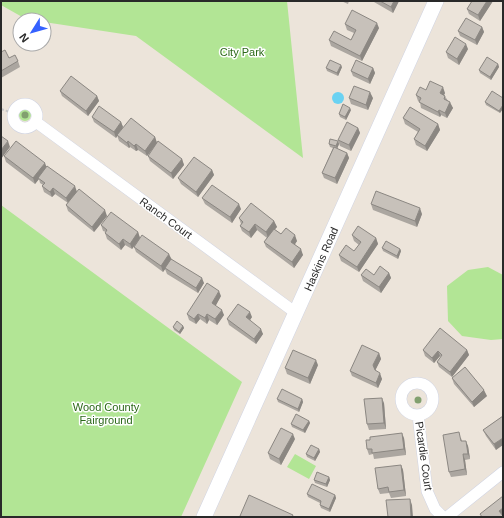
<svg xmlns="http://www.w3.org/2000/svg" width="504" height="518" font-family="Arial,sans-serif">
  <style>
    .green { fill: #b2e595 }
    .water { fill: #6ad2f2 }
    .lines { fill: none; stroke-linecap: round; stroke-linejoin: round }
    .street-casing { stroke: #d0d4e3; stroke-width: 12 }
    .secondary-casing { stroke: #d0d4e3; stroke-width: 16 }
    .path { stroke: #c7c7c7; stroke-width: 2; stroke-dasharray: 3 2; stroke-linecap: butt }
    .street { stroke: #fff; stroke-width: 11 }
    .secondary { stroke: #fff; stroke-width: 15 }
    .tree { fill: #82a06f }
    .wall { fill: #aba6a0 }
    .shaded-wall { fill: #8b8782 }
    .building { fill: #c7c1ba; stroke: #8b8782 }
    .labels { text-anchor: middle; stroke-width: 3; stroke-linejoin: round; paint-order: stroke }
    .park-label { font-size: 11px; fill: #2b6818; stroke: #fff }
    .street-label { font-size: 11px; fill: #292929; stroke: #fff }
  </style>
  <rect width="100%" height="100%" fill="#ece4da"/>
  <!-- green -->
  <path class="green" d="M1,1H287L303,158L136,36L44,22V20L24,18L1,5Z
    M19 115a6 6 0 1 1 12 0a6 6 0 1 1-12 0Z
    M1,205L242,382L181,517H1Z
    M488,267L503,275V339L491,340L462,336L448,321L447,286L468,270Z
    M295,454L316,466L309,479L287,467Z"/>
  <!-- water -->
  <path class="water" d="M332 98a6 6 0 1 1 12 0a6 6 0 1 1-12 0Z"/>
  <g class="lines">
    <defs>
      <path id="street" d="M13 116a12 12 0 1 1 24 0a12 12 0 1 1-24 0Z
        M36,122L296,313
        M401 399a16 16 0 1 1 32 0a16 16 0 1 1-32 0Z
        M418,415L427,491L435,509L443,517
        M447,517L503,472"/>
      <path id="secondary" d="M204,517L436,1"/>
    </defs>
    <!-- street casing -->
    <use href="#street" class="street-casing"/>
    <!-- secondary casing -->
    <use href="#secondary" class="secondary-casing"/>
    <!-- path -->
    <path class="path" d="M1,109L13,113"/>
    <!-- street -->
    <use href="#street" class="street"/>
    <!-- secondary -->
    <use href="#secondary" class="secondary"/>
  </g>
  <!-- trees -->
  <g class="tree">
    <circle cx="25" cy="115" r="3.5"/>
    <circle cx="418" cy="400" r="3.5"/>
  </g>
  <!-- wall -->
  <path class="wall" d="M341,1H349L348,4Z
    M374,1H399L393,13L374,2Z
    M472,1H493L480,21L469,14L467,9Z
    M345,24L379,28L362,61L331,46L329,40H351L354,33L347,30Z
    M482,27L484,32L477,45L460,36L458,31Z
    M468,49L459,65L448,58L446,52Z
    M1,52L9,58L18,61L20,67L1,78Z
    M498,64L499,67L491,80L480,73L479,70Z
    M342,67L338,76L327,71L326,68Z
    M373,68L375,73L370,84L353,76L351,71Z
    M426,90L445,93L444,95L453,108L447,118L441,115L440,117L421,108L420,102L418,101L416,95Z
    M60,91L97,96L99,101L88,116L62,96Z
    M349,98H373L368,110L351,104Z
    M503,98L500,113L486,105L485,102Z
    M351,110L346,120L340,117L339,114Z
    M92,117L121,122L123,127L118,134L155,137L157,143L182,159L184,165L173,179L150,161L148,156L154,147L147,156L138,150L136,151L130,147L129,148L119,141L117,135L116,138L94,122Z
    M403,118L438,124L440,130L427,151L416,145L414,139L418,132L405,124Z
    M358,128L360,133L351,151L340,146L338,140Z
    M338,141L339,144L337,149L347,153L349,158L337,184L324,178L322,173L333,148L330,147L329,144Z
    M4,156L46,167L77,192L70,200L107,216L94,232L68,211L66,205L68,203L55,194L52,197L44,192L42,186L43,185L40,183L39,179L35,184L6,162Z
    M212,170L214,175L198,197L181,184L178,178Z
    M202,198L241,209L232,223L205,204Z
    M371,204L422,214L417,227L373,210Z
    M239,218L274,221L277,227L274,229L281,234L297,241L295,244L303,255L294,268L266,247L264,242L267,238L257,230L251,238L242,231L240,226L241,224Z
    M101,225L138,232L140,238L171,259L204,283L198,293L167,274L165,269L163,272L136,252L134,247L137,243L132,249L125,245L121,250L107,239L105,233L106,232L103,231Z
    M352,235L376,238L378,244L359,272L341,261L339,255L354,251L359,245L354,241Z
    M382,248L400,249L401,251L398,259L383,251Z
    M389,273L391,278L381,293L363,281L361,275H374Z
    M221,296L215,306L224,315L217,325L209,320L207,324L200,319L196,324L189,320L187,314Z
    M252,317L250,320L263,334L256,344L229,325L227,319Z
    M183,326L184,328L180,334L174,330L173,327Z
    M423,350H467L469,355L452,377L439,367L437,362L441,357L440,356L434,363L425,356Z
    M379,353L381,359L375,370L382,379L378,388L352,376L350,371Z
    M318,365L310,384L287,374L285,368Z
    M452,378L487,396L474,407L454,384Z
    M277,399H302L303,402L299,412L278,402Z
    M384,403L386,429L369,430L367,424Z
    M503,416L496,450L486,436L483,430Z
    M309,421L310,423L305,433L292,427L291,424Z
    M404,438L406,455L374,459L373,454L369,455L367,449Z
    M461,438L462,441L468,446L470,459L465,460L467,475L451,477L449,472Z
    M295,439L281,465L270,459L268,453Z
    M319,449L320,452L315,461L307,457L306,454Z
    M401,465L403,470L406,496L391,498L389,493L380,494L378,489Z
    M329,477L330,480L327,487L315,483L314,480Z
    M307,494L335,495L336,498L330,512L321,508L320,505V503L308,497Z"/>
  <!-- shaded-wall -->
  <path class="shaded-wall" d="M394,1H399L393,13L391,7Z
    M487,1H493L480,21L478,15Z
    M377,23L379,28L362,61L360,56Z
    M482,27L484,32L477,45L475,40Z
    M466,44L468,49L459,65L457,59Z
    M498,64L499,67L491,80L490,77Z
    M341,65L342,67L338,76L337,73Z
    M373,68L375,73L370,84L368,79Z
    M443,87L445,93L442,99L440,93Z
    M370,92L373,98L368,110L366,105Z
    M97,96L99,101L88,116L86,111Z
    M450,102L453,108L447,118L445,113Z
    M503,105V109L500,113L499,111Z
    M350,108L351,110L346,120L345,117Z
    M439,110L441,115L440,117L438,112Z
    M121,122L123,127L116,138L114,132Z
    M438,124L440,130L427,151L425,146Z
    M358,128L360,133L351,151L349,145Z
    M155,137L157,143L147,156L145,151Z
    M8,141L10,147L1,159V150Z
    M128,141L130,147L129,148L127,143Z
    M338,141L339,144L337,149L336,146Z
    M136,144L138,150L136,151L134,146Z
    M347,153L349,158L337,184L335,178Z
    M182,159L184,165L173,179L171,173Z
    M45,163L47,168L38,178L39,179L35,184L33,178Z
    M212,170L214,175L198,197L196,192Z
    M75,186L77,192L68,203L66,198Z
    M53,188L55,194L52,197L50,192Z
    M239,204L241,209L232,223L230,217Z
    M420,208L422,214L417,227L415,221Z
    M105,210L107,216L94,232L92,227Z
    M274,221L277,227L268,238L266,232Z
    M255,224L257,230L251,238L249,232Z
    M138,232L140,238L132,249L130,244Z
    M295,235L297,241L293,247L291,242Z
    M376,238L378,244L359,272L357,267Z
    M123,239L125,245L121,250L119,244Z
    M301,249L303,255L294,268L292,262Z
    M400,249L401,251L398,259L397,256Z
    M169,254L172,260L163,272L161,266Z
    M389,273L391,278L381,293L379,287Z
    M202,278L204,283L198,293L196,288Z
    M219,291L221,296L214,309L212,303Z
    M222,310L224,315L217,325L215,319Z
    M250,312L252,317L248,323L246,317Z
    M198,314L200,319L196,324L194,319Z
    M207,314L209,320L207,324L205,318Z
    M183,326L184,328L180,334L179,332Z
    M261,329L263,334L256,344L254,339Z
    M467,350L469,355L452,377L450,372Z
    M438,351L440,356L434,363L432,358Z
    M379,353L381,359L375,371L373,365Z
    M316,360L318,365L310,384L308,378Z
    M380,373L382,379L378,388L376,383Z
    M484,390L487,396L474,407L472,402Z
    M382,398L384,403L386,429L384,423Z
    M302,399L303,402L299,412L298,409Z
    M309,421L310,423L305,433L303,430Z
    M402,433L404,438L406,455L404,449Z
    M293,434L295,439L281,465L279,459Z
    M503,438V445L496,450L494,444Z
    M466,441L468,446L470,459L468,454Z
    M319,449L320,452L315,461L314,458Z
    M463,454L465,460L467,475L465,469Z
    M401,465L403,470L406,496L404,490Z
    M329,477L330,480L327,487L326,484Z
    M335,495L336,498L330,512L329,509Z
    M410,499L412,505L413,517H411Z
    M503,508V515L501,517L499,511Z"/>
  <!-- building -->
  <path class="building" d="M380,1H394L391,7Z
    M472,1H487L478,15L467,9Z
    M352,10L377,23L360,56L329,40L334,31L351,40L356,30L345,24Z
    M466,18L482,27L475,40L458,31Z
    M455,37L466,44L457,59L446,52Z
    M5,50L9,58L15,55L18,61L1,71V52Z
    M487,57L498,64L490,77L479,70Z
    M330,60L341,65L337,73L326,68Z
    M356,60L373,68L368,79L351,71Z
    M71,76L97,96L86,111L60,91Z
    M430,81L443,87L440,93L445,96L444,99L450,102L445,113L439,110L438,112L419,102L421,98L416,95L420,87L426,90Z
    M354,86L370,92L366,105L349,98Z
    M492,91L503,98V105L499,111L485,102Z
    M343,104L350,108L345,117L339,114Z
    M99,106L121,122L114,132L92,117Z
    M410,107L438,124L425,146L414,139L420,129L403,118Z
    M131,118L155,137L145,151L136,144L134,146L128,141L127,143L117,135Z
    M347,122L358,128L349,145L338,140Z
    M1,136L8,141L1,150Z
    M330,139L338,141L336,146L329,144Z
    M16,141L45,163L33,178L4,156Z
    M158,141L182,159L171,173L148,156Z
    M334,147L347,153L335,178L322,173Z
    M194,157L212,170L196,192L178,178Z
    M47,166L75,186L66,198L53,188L50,192L42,186L45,183L38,178Z
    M212,185L239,204L230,217L202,198Z
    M79,189L105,210L92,227L66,205Z
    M376,191L420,208L415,221L371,204Z
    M251,203L274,221L266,232L255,224L249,232L240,226L243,222L239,218Z
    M111,212L138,232L130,244L123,239L119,244L105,233L107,230L101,225Z
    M358,226L376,238L357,267L339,255L346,245L354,251L361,242L352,235Z
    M286,228L295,235L291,242L301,249L292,262L264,242L274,229L281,234Z
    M142,235L169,254L161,266L134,247Z
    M386,241L400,249L397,256L382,248Z
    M171,259L202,278L196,288L165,268Z
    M380,266L389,273L379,287L361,275L366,269L374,275Z
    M207,283L219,291L212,303L222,310L215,319L207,314L205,318L198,314L194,319L187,314Z
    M238,304L250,312L246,317L261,329L254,339L227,319Z
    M177,321L183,326L179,332L173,327Z
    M440,328L467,350L450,372L437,362L442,355L438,351L432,358L423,350Z
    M362,345L379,353L373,365L375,370L380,373L376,383L350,371Z
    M293,350L316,360L308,378L285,368Z
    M465,367L484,390L472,402L452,378Z
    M282,389L302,399L298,409L277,399Z
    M382,398L384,423L367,424L364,399Z
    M296,414L309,421L303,430L291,424Z
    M503,416V438L494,444L483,430Z
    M281,428L293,434L279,459L268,453Z
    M459,432L461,441H466L468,454H463L465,469L449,472L443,435Z
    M402,433L404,449L372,453V449H367L366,440H370V437Z
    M311,445L319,449L314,458L306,454Z
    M401,465L404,490L389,492L388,487L378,489L375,468Z
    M317,472L329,477L326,484L314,480Z
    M312,484L335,495L329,509L320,505L321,501L307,494Z
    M249,495L293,515L292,517H242L240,516Z
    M503,496V508L499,511L503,516L502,517H482L480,514Z
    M410,499L411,517H388L386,500Z"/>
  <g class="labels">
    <!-- park labels -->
    <g class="park-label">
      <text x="242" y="56">City Park</text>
      <text x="106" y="411">Wood County<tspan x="106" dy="13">Fairground</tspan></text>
    </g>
    <!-- street labels -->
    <g class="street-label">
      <text transform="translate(166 218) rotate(36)" y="4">Ranch Court</text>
      <text transform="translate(321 259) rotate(-66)" y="4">Haskins Road</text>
      <text transform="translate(424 456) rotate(82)" y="4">Picardie Court</text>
    </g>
  </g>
  <!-- border -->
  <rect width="504" height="518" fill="none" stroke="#292929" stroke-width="4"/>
  <!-- north arrow -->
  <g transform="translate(32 32) rotate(233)"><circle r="19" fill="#ffffff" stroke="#a9a9a9"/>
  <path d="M0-3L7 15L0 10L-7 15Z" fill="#3561ff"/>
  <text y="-6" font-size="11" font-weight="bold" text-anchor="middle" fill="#292929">N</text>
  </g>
</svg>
